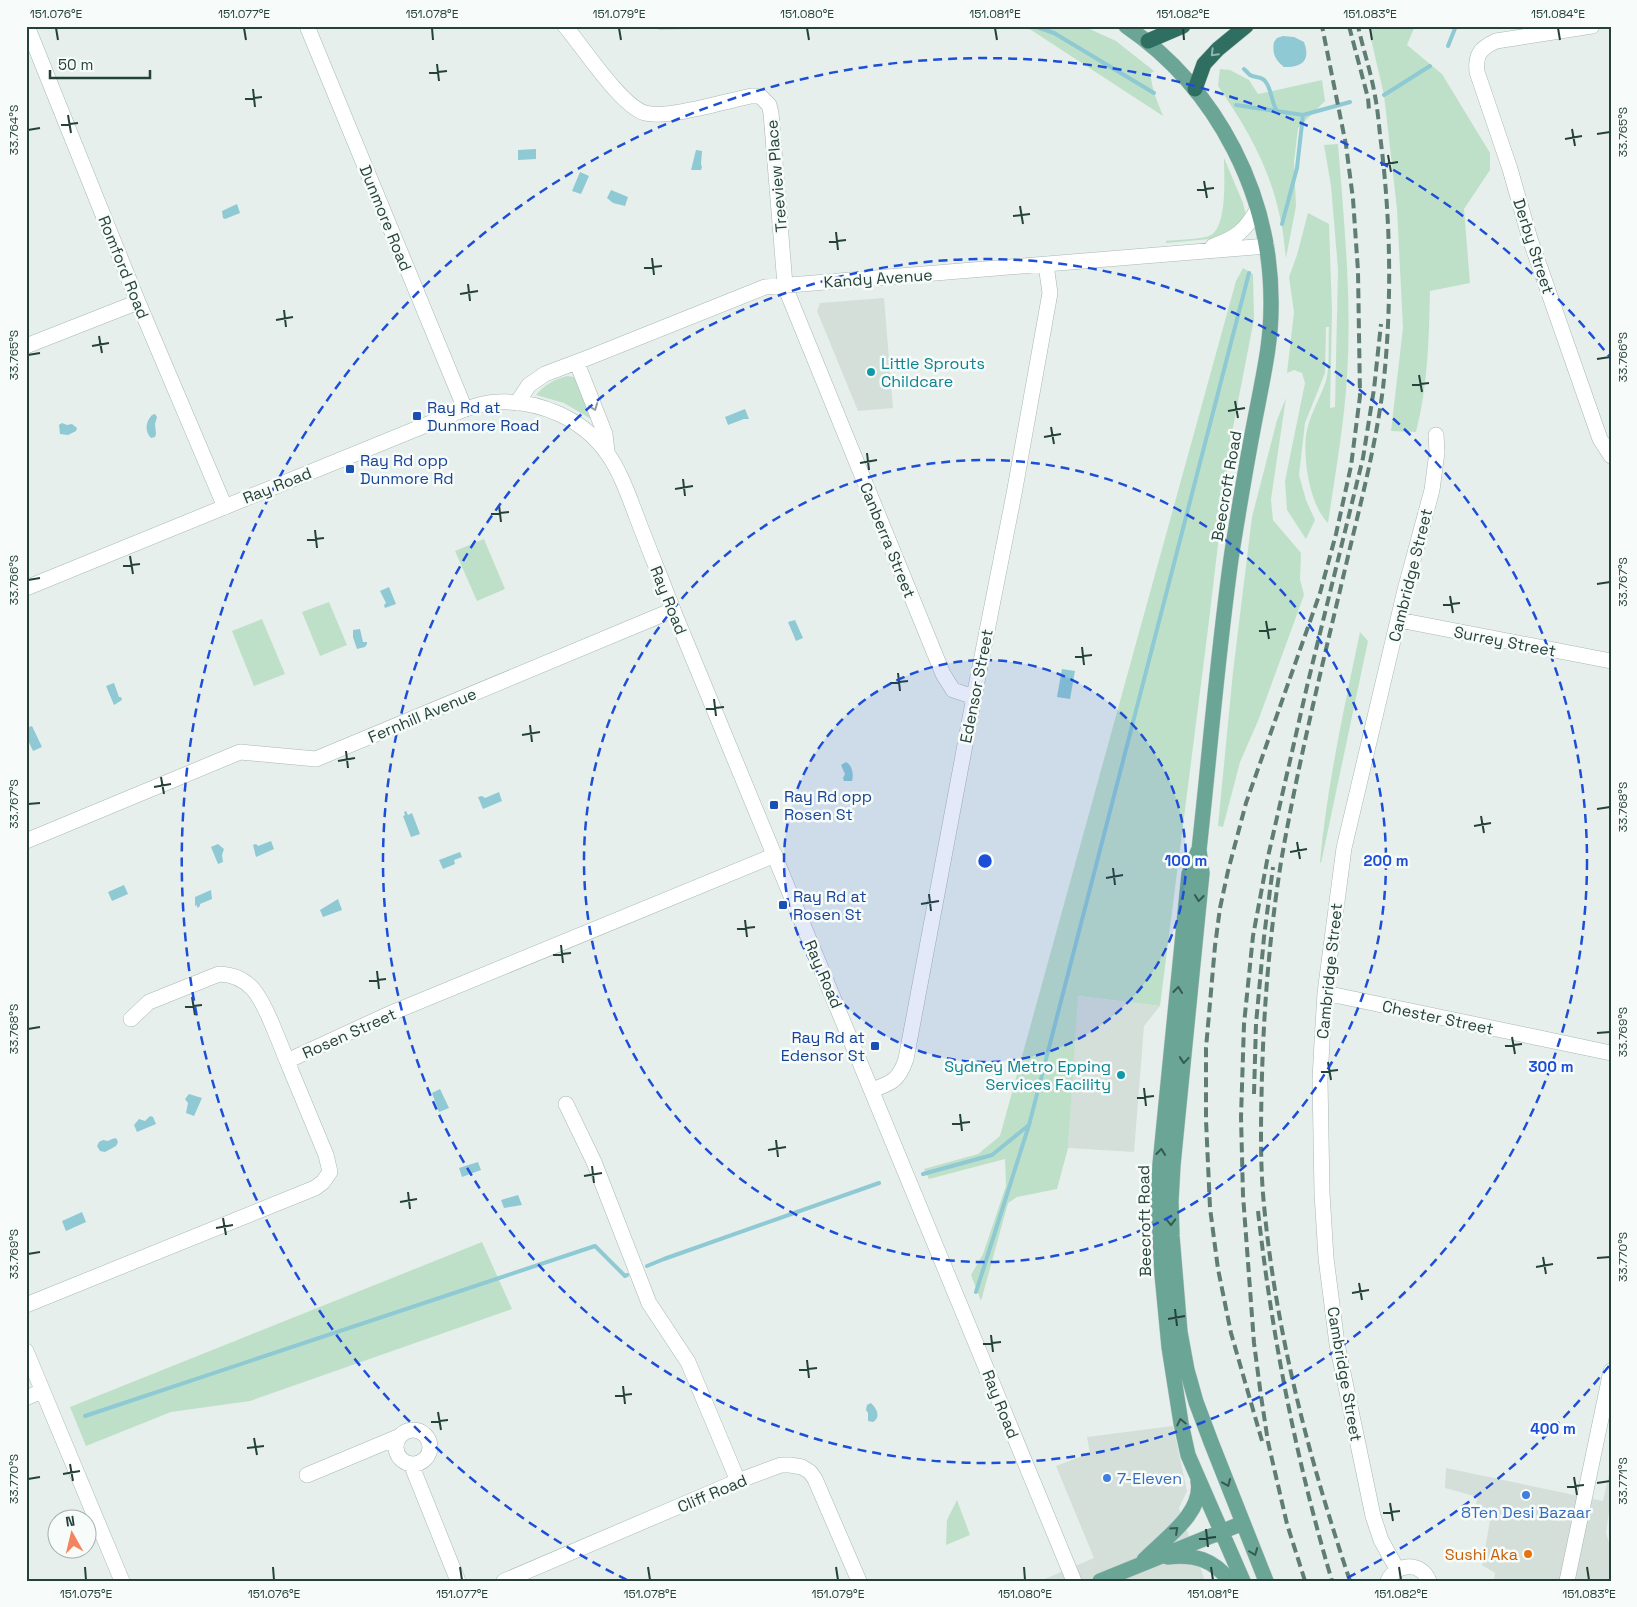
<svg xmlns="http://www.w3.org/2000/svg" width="1637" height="1607" font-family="'Space Grotesk',sans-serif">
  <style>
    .built { fill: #d4dfda }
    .green { fill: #bfe0c8 }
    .water { fill: #8ec9d4 }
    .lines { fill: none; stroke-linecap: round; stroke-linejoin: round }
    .stream { stroke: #8ec9d4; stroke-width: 4 }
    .minor-casing { stroke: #a8b8b2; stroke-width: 16 }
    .tertiary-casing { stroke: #a8b8b2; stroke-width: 16 }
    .primary-casing { stroke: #c2cac8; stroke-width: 16 }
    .motorway-casing { stroke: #c2cac8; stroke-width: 16 }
    .minor { stroke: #fff; stroke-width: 15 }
    .tertiary { stroke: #fff; stroke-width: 15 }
    .primary { stroke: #6aa596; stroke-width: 15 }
    .motorway { stroke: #2f6f62; stroke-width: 15 }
    .rail { stroke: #5f7d75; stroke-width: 4; stroke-dasharray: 10 5; stroke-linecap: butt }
    .oneway { stroke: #93b5ae }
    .oneway2 { stroke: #92a09c }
    .oneway3 { stroke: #365b51 }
    .ticks { fill: none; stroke: #24423a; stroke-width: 2 }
    .ring { fill: none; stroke: #1d4ed8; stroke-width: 2.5; stroke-dasharray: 9 6 }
    .culture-dot { fill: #0f9aa8; stroke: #f7fbf9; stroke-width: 2 }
    .transit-dot { fill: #1a4fb4; stroke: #f7fbf9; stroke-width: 2 }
    .shop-dot { fill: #3f7fe0; stroke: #f7fbf9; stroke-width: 2 }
    .food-dot { fill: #e8710a; stroke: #f7fbf9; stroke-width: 2 }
    .labels { text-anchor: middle; stroke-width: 5; stroke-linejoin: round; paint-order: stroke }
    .street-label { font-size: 16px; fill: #24423a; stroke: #f7fbf9 }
    .culture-label { font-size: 16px; fill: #0d838f; stroke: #f7fbf9; text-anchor: start }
    .transit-label { font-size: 16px; fill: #164399; stroke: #f7fbf9; text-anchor: start }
    .shop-label { font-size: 16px; fill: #366cbe; stroke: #f7fbf9; text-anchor: start }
    .food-label { font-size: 16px; fill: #c56008; stroke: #f7fbf9; text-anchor: end }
    .centre { fill: #1d4ed8; stroke: #f7fbf9; stroke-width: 2.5 }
    .ring-label { font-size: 15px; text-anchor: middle; font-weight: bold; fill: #1d4ed8; stroke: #f7fbf9; stroke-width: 5; stroke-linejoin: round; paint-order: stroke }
    .neatline { fill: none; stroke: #24423a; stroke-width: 2 }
    .ticks-label { font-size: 12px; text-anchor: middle; fill: #24423a }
  </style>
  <rect width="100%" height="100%" fill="#e6efeb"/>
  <!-- built -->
  <path class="built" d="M884,298L893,408L858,411L817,311L820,303Z
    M1077,996L1160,1006L1144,1026L1134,1152L1068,1148Z
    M1173,1426L1187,1491L1179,1508L1205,1581H1040L1094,1558L1056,1466L1090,1453L1087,1437Z
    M1611,1465V1511H1609L1606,1533L1611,1549L1610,1581H1494L1495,1573L1482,1565L1490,1521L1473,1514L1478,1497L1445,1488L1446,1468L1603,1501Z"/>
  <!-- green -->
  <path class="green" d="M656,26H784L659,30Z
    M1025,26H1083L1116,41L1154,71L1150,74L1154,93L1163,116Z
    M1368,26H1415L1407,45L1442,74L1490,153V170L1464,209L1470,283L1430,291C1429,338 1428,386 1416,432L1391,431L1403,328L1397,209L1384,95Z
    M1220,69L1230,70L1249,80L1258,94L1322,80L1325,101L1298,128L1294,162L1296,206L1286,258C1284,243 1283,227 1279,213C1269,166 1245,125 1218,86Z
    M1338,144C1344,221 1352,299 1347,376C1344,426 1335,475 1328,523C1310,506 1303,460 1306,436C1308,417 1320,399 1326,381C1330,367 1328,343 1329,327H1326L1325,373L1305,423L1299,475L1306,500L1315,520L1306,539L1287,510L1285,481L1305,383L1302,373L1294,370L1287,373L1294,312L1289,277L1297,255L1308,213L1329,224L1332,311L1330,408L1335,407L1338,269L1331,186L1324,145Z
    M1224,158L1243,203L1246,215L1243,223L1220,238L1166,243V241C1175,240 1202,239 1209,236C1228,229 1224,175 1224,158Z
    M1243,268L1253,274L1254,319L1230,443L1208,629L1160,1006L1078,996L1068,1148L1057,1189L1017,1197L1008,1203L981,1301L971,1275L983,1254L1006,1186L1005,1159L929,1179L924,1169L978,1154L1000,1136L1236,281Z
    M567,376L574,377L578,383L591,419L564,403L536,395C545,384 554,380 567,376Z
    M1286,398L1271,499L1273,520L1301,553L1300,579L1304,595L1258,721L1240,762L1223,827L1218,826L1233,672L1252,517L1277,420Z
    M484,539L505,589L477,601L455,551Z
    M329,602L347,645L320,656L302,612Z
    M262,619L285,674L254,686L232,631Z
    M1360,632L1368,641L1321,863L1320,862C1327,785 1344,709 1360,632Z
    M482,1242L512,1309L250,1401L171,1412L86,1446L70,1407Z
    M957,1500L970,1535L946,1545L947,1520Z"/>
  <!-- water -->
  <path class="water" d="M1283,36L1294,37L1304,42C1311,61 1302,67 1284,67C1275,60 1272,53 1274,42L1277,38Z
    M536,149V159L518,160V150Z
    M696,150L702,151L701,164L702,167L701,170H691Z
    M580,172L589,176L581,194L572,191Z
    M611,190L628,197L625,206L613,203L607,198Z
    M237,204L240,213L225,219L223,218L222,211Z
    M745,409L749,419H744L728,425L725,417Z
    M155,414L157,417L155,424L156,434L155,437L151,438C144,431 146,421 152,415Z
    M62,423L67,425L72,424L77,428L76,431L68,435L60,434L59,425Z
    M389,587L396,604L385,608L384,605L386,603L380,591Z
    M795,620L803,638L796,641L788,622Z
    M360,629L363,642H367V644L365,647L357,649L353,637V630Z
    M1062,669L1075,671L1070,699L1057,697Z
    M114,683L119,697H121L122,700L114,705L106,686Z
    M32,726L42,747L33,751L26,736V728Z
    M846,762C852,765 854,774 852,781H844L843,778L845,774L841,765Z
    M499,792L502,801L483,809L478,797L482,796L485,798Z
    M406,811L408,815L412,813L420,834L411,837L403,816L405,815L404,812Z
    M271,841L274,849L256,857L253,845L256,844L258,846Z
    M218,844L224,849L222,855L223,862L218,864L211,847Z
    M460,852L462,857L454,860L455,864L443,869L439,860Z
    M124,885L128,894L112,901L108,892Z
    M211,890L212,899L200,904V906L197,908V905L195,906V897Z
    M338,899L342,910L323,917L320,910C326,906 332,903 338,899Z
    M440,1089L449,1108L439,1112L432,1093Z
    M189,1094L202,1098L194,1116L186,1113L188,1103L185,1099Z
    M150,1116L153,1117L156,1124L137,1132L134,1125L139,1119L145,1121Z
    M116,1138L118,1142L116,1146L105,1152L100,1151L97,1146L99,1142L103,1140L108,1141L112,1139Z
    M478,1162L481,1170L462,1177L459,1168Z
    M518,1195L522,1205L504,1208L501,1200Z
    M82,1212L86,1222L66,1231L62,1221Z
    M871,1403C877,1409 881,1417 873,1422L868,1421V1413L866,1410L867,1405Z"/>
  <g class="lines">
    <!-- stream -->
    <path class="stream" d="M1034,26L1054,33L1154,93
      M1448,46L1456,26
      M1244,69C1246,71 1248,73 1250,75C1255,78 1261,76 1265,81C1272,89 1271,102 1277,111
      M1384,95L1430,66
      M1236,105L1303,115L1350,102
      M1282,224L1297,168L1303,115
      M923,1174L992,1155L1029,1125
      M647,1266L664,1259L879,1183
      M976,1292L1029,1125L1249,273
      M85,1416L595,1246L625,1276L627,1275"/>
    <defs>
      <path id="minor" d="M27,26L138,302L225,507
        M307,26L465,409
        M565,26C583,47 621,106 645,113C667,119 727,101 751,96H760L769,105L771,113L785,285L788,294L943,674L953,690L974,697
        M1592,26L1496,41C1481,48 1475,54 1477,72L1510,169L1530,239L1600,439L1611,456
        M1213,246C1236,238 1245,231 1257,210
        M26,346L138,302
        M577,363L605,434L607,452
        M517,403L529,385L545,374L590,357L765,287L1267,246
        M1399,620L1611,661
        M26,841L240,752L316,759L673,610
        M1325,993L1611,1053
        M131,1019L149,1002L219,974C251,975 261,998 272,1024C277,1036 282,1048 287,1061
        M872,1090C892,1083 899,1080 906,1059L974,697L1014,494L1050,293L1046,265
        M566,1104L594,1162L649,1303L688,1362L738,1481
        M26,1305L315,1188L323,1182L330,1172L326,1155L287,1061L389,1014L775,855
        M26,1351L122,1581
        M26,1398L42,1391
        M396 1447a17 17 0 1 1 34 0a17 17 0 1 1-34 0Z
        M411,1464L458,1581
        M307,1475L398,1437
        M1397,1569L1381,1540L1373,1516L1337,1344L1326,1258L1322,1193L1320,1080L1322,1042L1325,993L1344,848L1405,590L1432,490L1437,452L1436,435
        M504,1581L738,1481L781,1465H790L802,1467L810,1472L815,1479L859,1581
        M1388,1581C1396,1563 1421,1561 1429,1581"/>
      <path id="tertiary" d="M26,588L465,409C476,406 487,402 498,402C540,400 583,419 607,453C620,471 628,494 636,515C648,547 661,578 673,610L1074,1581
        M1567,1581L1611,1371"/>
      <path id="primary" d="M1126,26C1218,89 1273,197 1271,308C1271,341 1264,372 1258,404C1248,453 1240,502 1232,552C1218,650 1210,751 1199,850L1202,873L1173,1165L1171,1201L1172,1236L1180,1332L1187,1370L1196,1402L1211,1442L1266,1581
        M1198,851L1189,874L1160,1164L1158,1200L1162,1274L1169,1347L1181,1423L1188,1455L1243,1581
        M1168,1557C1194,1554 1213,1559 1230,1581
        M1144,1560C1164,1539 1204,1513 1198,1481
        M1100,1581L1243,1523"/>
      <path id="motorway" d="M1148,41L1183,26
        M1195,89L1204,64L1218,49L1246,26"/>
    </defs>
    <!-- minor casing -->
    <use href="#minor" class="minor-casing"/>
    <!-- tertiary casing -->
    <use href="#tertiary" class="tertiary-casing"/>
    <!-- primary casing -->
    <use href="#primary" class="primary-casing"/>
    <!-- motorway casing -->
    <use href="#motorway" class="motorway-casing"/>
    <!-- minor -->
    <use href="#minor" class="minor"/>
    <!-- tertiary -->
    <use href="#tertiary" class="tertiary"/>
    <!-- primary -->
    <use href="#primary" class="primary"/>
    <!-- motorway -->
    <use href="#motorway" class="motorway"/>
    <!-- rail -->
    <path class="rail" d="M1349,26L1368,98L1369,110
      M1254,1094L1256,1024L1264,937L1273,867
      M1258,1211C1272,1336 1296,1460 1332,1581
      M1262,1441L1231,1333L1218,1269L1210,1208L1206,1120V1048L1215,946L1220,908L1228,871L1246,803L1320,593L1336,534L1351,466L1360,396L1358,271L1353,199L1346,145L1322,26
      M1305,1581L1287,1524L1268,1442L1261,1396L1254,1343L1243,1195L1241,1117L1244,1024L1253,936L1267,861L1308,682L1363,458L1374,389L1381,324
      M1350,1581C1308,1456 1274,1325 1263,1194C1260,1155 1261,1115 1262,1075C1264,1004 1270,932 1281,862C1299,757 1325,655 1349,552C1362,498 1376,443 1383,388C1392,307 1391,224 1381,143C1379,127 1378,111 1375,96C1371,72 1363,49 1358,26"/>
  </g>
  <!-- one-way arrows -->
  <defs><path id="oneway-chevron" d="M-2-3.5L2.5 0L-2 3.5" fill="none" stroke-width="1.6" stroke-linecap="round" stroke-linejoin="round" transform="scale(1.25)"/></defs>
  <use class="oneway" href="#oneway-chevron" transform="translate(1214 53) rotate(135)"/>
  <use class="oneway2" href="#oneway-chevron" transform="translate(594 407) rotate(69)"/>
  <g class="oneway3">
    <use href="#oneway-chevron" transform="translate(1199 898) rotate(96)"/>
    <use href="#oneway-chevron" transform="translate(1178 990) rotate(-84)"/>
    <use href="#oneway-chevron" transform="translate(1184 1060) rotate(95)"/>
    <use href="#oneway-chevron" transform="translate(1161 1152) rotate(-84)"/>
    <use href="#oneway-chevron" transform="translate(1171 1222) rotate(89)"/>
    <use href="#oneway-chevron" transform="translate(1181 1422) rotate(-102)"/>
    <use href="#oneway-chevron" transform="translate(1227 1483) rotate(67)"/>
    <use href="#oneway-chevron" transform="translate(1175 1530) rotate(-42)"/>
    <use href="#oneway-chevron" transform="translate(1254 1552) rotate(69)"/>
  </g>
  <!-- ticks -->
  <path class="ticks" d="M56,28L58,40M244,28L246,40M432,28L433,40M619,28L621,40M807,28L809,40M995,28L997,40M1183,28L1184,40M1370,28L1372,40M1558,28L1560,40M437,64L439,81M429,73L447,71M253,89L255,107M245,99L262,97M68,115L71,133M61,125L78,123M1572,129L1575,146M28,130L40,128M1597,134L1610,132M1565,139L1582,136M1388,155L1391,172M1381,165L1398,162M1204,181L1207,198M1197,190L1214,188M1020,206L1023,224M1013,216L1030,214M836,232L838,250M829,242L846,240M652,258L654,275M644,268L662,266M468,284L470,301M460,294L478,291M284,310L286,327M276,320L293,317M99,336L102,353M92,346L109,343M28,355L40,353M1597,359L1610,357M1419,375L1422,392M1412,385L1429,383M1235,401L1238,418M1228,411L1245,408M1051,427L1054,444M1044,437L1061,434M867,453L869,470M860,463L877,460M683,479L685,496M675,489L693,486M499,505L501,522M491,514L509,512M315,530L317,548M307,540L324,538M130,556L133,574M123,566L140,564M28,580L40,578M1597,584L1610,582M1450,596L1453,613M1443,605L1460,603M1266,621L1269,639M1259,631L1276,629M1082,647L1084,665M1075,657L1092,655M898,673L900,691M890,683L908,681M714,699L716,716M706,709L724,707M530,725L532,742M522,735L540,732M346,751L348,768M338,761L355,758M161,777L164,794M154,787L171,784M28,804L40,803M1597,809L1610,807M1481,816L1484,833M1474,826L1491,823M1297,842L1300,859M1290,852L1307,849M1113,868L1115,885M1106,878L1123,875M929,894L931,911M921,904L939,901M745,920L747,937M737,929L755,927M561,945L563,963M553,955L571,953M377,971L379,989M369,981L386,979M192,997L195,1015M185,1007L202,1005M28,1029L40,1027M1597,1033L1610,1032M1512,1037L1515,1054M1505,1046L1522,1044M1328,1062L1331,1080M1321,1072L1338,1070M1144,1088L1146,1106M1137,1098L1154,1096M960,1114L962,1131M952,1124L970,1122M776,1140L778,1157M768,1150L786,1147M592,1166L594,1183M584,1176L602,1173M408,1192L410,1209M400,1202L417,1199M223,1218L226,1235M216,1228L233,1225M28,1254L40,1252M1543,1257L1546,1274M1597,1258L1610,1257M1536,1267L1553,1264M1359,1283L1362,1300M1352,1293L1369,1290M1175,1309L1177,1326M1168,1319L1185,1316M991,1335L993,1352M983,1344L1001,1342M807,1360L809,1378M799,1370L817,1368M623,1386L625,1404M615,1396L632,1394M438,1412L441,1430M431,1422L448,1420M254,1438L257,1455M247,1448L264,1446M70,1464L73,1481M63,1474L80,1471M1574,1477L1577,1495M28,1479L40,1477M1597,1483L1610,1481M1567,1487L1584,1485M1390,1503L1393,1521M1383,1513L1400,1511M1206,1529L1208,1547M1199,1539L1216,1537M85,1567L86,1580M273,1567L274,1580M460,1567L462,1580M648,1567L650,1580M836,1567L838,1580M1024,1567L1025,1580M1211,1567L1213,1580M1399,1567L1401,1580M1587,1567L1589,1580"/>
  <!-- distance rings -->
  <circle cx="985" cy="861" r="201" fill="#1d4ed8" fill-opacity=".12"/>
  <g class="ring">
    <circle cx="985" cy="861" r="201"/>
    <circle cx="985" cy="861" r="401"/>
    <circle cx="985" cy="861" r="602"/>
    <path d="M1609 1366A803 803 0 0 1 1343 1580M627 1580A803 803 0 1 1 1609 356"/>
  </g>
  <!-- markers -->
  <g class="culture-dot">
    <circle cx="871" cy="372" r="5"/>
    <circle cx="1121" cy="1075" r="5"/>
  </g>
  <g class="transit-dot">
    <rect x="412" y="411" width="10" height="10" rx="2.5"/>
    <rect x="345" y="464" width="10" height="10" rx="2.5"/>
    <rect x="769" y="800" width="10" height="10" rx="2.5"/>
    <rect x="778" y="900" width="10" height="10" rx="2.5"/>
    <rect x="870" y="1041" width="10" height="10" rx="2.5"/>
  </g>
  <g class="shop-dot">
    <circle cx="1107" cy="1478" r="5"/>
    <circle cx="1526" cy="1495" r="5"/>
  </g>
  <circle class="food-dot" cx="1528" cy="1554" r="5"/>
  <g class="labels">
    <!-- street labels -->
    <g class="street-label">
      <text transform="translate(776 176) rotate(-95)" y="6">Treeview Place</text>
      <text transform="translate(386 218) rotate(68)" y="6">Dunmore Road</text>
      <text transform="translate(1534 246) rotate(72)" y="6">Derby Street</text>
      <text transform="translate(124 267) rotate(68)" y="6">Romford Road</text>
      <text transform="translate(878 278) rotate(-4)" y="6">Kandy Avenue</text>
      <text transform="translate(277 485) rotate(-22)" y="6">Ray Road</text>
      <text transform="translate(1226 486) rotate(-80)" y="6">Beecroft Road</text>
      <text transform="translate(888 540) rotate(68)" y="6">Canberra Street</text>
      <text transform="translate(1410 575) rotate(-76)" y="6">Cambridge Street</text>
      <text transform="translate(669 600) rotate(68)" y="6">Ray Road</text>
      <text transform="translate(1505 641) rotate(11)" y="6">Surrey Street</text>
      <text transform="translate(976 686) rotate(-79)" y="6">Edensor Street</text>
      <text transform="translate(422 715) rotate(-23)" y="6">Fernhill Avenue</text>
      <text transform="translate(1329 971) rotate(-84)" y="6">Cambridge Street</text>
      <text transform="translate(824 974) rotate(67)" y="6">Ray Road</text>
      <text transform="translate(1438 1017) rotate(12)" y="6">Chester Street</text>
      <text transform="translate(349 1033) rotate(-24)" y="6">Rosen Street</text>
      <text transform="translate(1144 1221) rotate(-91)" y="6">Beecroft Road</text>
      <text transform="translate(1345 1374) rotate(80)" y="6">Cambridge Street</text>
      <text transform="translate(1001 1404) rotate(68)" y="6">Ray Road</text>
      <text transform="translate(712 1493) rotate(-23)" y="6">Cliff Road</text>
    </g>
    <!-- culture labels -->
    <g class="culture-label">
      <text x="881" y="369">Little Sprouts<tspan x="881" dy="18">Childcare</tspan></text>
      <text x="1111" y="1072" text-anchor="end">Sydney Metro Epping<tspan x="1111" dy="18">Services Facility</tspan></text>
    </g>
    <!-- transit labels -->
    <g class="transit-label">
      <text x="427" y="413">Ray Rd at<tspan x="427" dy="18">Dunmore Road</tspan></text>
      <text x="360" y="466">Ray Rd opp<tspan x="360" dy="18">Dunmore Rd</tspan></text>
      <text x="784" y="802">Ray Rd opp<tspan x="784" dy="18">Rosen St</tspan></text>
      <text x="793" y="902">Ray Rd at<tspan x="793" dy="18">Rosen St</tspan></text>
      <text x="865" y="1043" text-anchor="end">Ray Rd at<tspan x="865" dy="18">Edensor St</tspan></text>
    </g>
    <!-- shop labels -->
    <g class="shop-label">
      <text x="1117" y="1484">7-Eleven</text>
      <text x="1526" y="1518" text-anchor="middle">8Ten Desi Bazaar</text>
    </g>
    <!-- food labels -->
    <g class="food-label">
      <text x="1518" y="1560">Sushi Aka</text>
    </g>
  </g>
  <circle cx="985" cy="861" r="8" class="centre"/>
  <g class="ring-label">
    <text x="1186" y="866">100 m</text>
    <text x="1386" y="866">200 m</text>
    <text x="1551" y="1072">300 m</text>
    <text x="1553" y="1434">400 m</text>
  </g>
  <!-- border -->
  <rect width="1637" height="1607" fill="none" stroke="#f7fbf9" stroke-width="55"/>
  <!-- north arrow -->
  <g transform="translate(72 1534) rotate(352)"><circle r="24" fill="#f7fbf9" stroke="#a3b1ad"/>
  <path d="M0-4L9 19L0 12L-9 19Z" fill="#f4845f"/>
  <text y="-8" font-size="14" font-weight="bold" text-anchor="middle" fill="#24423a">N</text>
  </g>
  <!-- scale -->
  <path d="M50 70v8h100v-8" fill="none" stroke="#24423a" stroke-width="2.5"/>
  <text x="58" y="70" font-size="15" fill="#24423a" stroke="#f7fbf9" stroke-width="4" paint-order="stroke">50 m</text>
  <rect x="28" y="28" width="1582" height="1552" class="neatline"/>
  <g class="ticks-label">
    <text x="56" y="18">151.076°E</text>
    <text x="244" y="18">151.077°E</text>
    <text x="432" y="18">151.078°E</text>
    <text x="619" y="18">151.079°E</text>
    <text x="807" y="18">151.080°E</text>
    <text x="995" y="18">151.081°E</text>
    <text x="1183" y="18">151.082°E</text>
    <text x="1370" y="18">151.083°E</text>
    <text x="1558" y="18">151.084°E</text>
    <text transform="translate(14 130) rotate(-90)" y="4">33.764°S</text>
    <text transform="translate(1623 132) rotate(-90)" y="4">33.765°S</text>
    <text transform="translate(14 355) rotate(-90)" y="4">33.765°S</text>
    <text transform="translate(1623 357) rotate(-90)" y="4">33.766°S</text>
    <text transform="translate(14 580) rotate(-90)" y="4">33.766°S</text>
    <text transform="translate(1623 582) rotate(-90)" y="4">33.767°S</text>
    <text transform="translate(14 804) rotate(-90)" y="4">33.767°S</text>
    <text transform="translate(1623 807) rotate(-90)" y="4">33.768°S</text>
    <text transform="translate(14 1029) rotate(-90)" y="4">33.768°S</text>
    <text transform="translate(1623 1032) rotate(-90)" y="4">33.769°S</text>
    <text transform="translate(14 1254) rotate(-90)" y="4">33.769°S</text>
    <text transform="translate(1623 1257) rotate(-90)" y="4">33.770°S</text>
    <text transform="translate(14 1479) rotate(-90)" y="4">33.770°S</text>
    <text transform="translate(1623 1481) rotate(-90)" y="4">33.771°S</text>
    <text x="86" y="1598">151.075°E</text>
    <text x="274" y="1598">151.076°E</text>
    <text x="462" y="1598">151.077°E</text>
    <text x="650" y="1598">151.078°E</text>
    <text x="838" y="1598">151.079°E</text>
    <text x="1025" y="1598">151.080°E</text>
    <text x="1213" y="1598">151.081°E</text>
    <text x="1401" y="1598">151.082°E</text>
    <text x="1589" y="1598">151.083°E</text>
  </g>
</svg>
